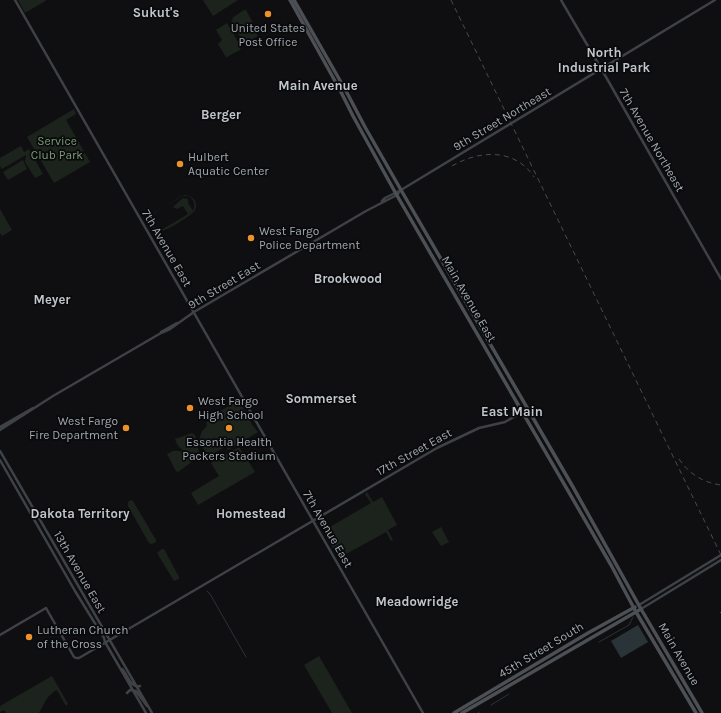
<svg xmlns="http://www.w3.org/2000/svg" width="721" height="713" font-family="Karla,sans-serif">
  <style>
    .green { fill: #1c231c; fill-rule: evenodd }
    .water { fill: #293338 }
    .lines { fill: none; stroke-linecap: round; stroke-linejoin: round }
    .stream { stroke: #293338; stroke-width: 1 }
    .secondary { stroke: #3e4145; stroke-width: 2.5 }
    .primary { stroke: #4c4f54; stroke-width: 3.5 }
    .rail { stroke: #474a4e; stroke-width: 1; stroke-dasharray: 5 4; stroke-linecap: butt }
    .poi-dot { fill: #ec922c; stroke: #0a0a0b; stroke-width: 1.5 }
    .labels { text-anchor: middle; stroke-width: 3.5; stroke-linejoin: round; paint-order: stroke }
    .poi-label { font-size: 12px; fill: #a1a8b1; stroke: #0a0a0b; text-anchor: start }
    .street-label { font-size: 12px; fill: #a1a8b1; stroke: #0a0a0b }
    .park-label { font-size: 12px; fill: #7a9c78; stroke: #0a0a0b }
    .neighbourhood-label { font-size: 13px; font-weight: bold; fill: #c1c6cd; stroke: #0a0a0b }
  </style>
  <rect width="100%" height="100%" fill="#0f0f11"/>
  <!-- green -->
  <path class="green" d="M18,0H47L25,13Z
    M203,0H238L213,16Z
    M244,10H246L253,23L251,25L258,36L244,44L231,21L233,19L232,18Z
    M227,23L241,47L240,50L227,57H226L218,44L222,40L216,30Z
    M74,109L76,114L66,120L90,162L54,183L27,137Z
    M21,146L24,152L29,149L43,174L35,178L25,162L26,155L2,169L0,166V158Z
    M23,160L27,169L8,180L3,172Z
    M184,195C192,195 199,202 195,210C193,215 166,231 161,231C155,231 152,227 150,222L152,214ZM181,196H188C194,199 196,204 193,211L188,203V199L183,198L173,207L177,209L183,206L188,214L192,211L190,213L163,229C158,231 154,228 151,223L153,214Z
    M0,209L12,230L2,236L0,233Z
    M239,400C245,410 251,425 258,432L228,450L226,446L208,457L199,440L202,431L207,426L206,423L217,414V413Z
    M192,433L195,435L199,452C188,456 178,450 175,439Z
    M239,447L247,459L219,476L211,463Z
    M173,451C182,450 189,453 193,461L178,472L176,471L167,454Z
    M247,459L255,472L198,505L191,493Z
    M367,492L373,502L382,497L397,525L388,530L393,540L391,541L386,532L339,558L323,531L371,503L365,494Z
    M131,500L133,501L156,540V542L152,544L149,543L128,506V502Z
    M441,527L449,542L441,546L432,532Z
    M162,549H164L179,577V579L174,581L157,553Z
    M319,656L352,713H332L304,665Z
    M52,676L68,704L66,706L57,690C47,695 44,704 39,713H6L4,710L0,712V706Z"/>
  <!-- water -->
  <path class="water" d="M638,625L648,642L621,658L611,641Z"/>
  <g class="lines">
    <!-- stream -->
    <path class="stream" d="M207,591L210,594L246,657
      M599,642L629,625L633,617
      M491,705L509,694
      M478,713L479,712"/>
    <!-- secondary -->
    <path class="secondary" d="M15,0L423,713
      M561,0L606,77L721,279
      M382,201L385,198L401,190L715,0
      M161,332L177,323
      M0,427L33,408
      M0,430L53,396L161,333L170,329L194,312L366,211L397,195L401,190
      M0,451L152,713
      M0,460L75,591L104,638L105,642L146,713
      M639,605L721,555
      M641,609L721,560
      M0,635L46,608L74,657L76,658H79L437,448L479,428L505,422L528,409
      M122,669C128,675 130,688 140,686
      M127,693L130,690L136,691L147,706"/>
    <!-- primary -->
    <path class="primary" d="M290,0L340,90L353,116L395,192L611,565L636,612L696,713
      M294,0L346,91L365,127L401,190L573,487L641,609L702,713
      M454,713L588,633L635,607
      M462,713L641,609"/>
    <!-- rail -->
    <path class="rail" d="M451,0L721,555
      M452,166C479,150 515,148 534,177
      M679,459C689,474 704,483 721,485
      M720,612L721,613"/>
  </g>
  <!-- markers -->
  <g class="poi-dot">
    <circle cx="268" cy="14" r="4"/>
    <circle cx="180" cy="164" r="4"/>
    <circle cx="251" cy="238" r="4"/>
    <circle cx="190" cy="408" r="4"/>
    <circle cx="126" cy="428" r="4"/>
    <circle cx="229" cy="428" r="4"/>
    <circle cx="29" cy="637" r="4"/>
  </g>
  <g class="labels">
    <!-- poi labels -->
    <g class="poi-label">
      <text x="268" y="32" text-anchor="middle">United States<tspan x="268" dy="14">Post Office</tspan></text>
      <text x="188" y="161">Hulbert<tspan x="188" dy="14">Aquatic Center</tspan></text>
      <text x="259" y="235">West Fargo<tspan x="259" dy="14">Police Department</tspan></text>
      <text x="198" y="405">West Fargo<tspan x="198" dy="14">High School</tspan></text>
      <text x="118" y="425" text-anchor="end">West Fargo<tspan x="118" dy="14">Fire Department</tspan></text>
      <text x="229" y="446" text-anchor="middle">Essentia Health<tspan x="229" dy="14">Packers Stadium</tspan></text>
      <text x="37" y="634">Lutheran Church<tspan x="37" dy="14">of the Cross</tspan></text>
    </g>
    <!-- street labels -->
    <g class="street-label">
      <text transform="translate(502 119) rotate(-31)" y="4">9th Street Northeast</text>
      <text transform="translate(652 140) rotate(60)" y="4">7th Avenue Northeast</text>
      <text transform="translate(167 248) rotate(60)" y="4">7th Avenue East</text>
      <text transform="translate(224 285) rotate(-31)" y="4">9th Street East</text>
      <text transform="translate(469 299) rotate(60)" y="4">Main Avenue East</text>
      <text transform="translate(414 452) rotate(-29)" y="4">17th Street East</text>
      <text transform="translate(328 529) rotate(60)" y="4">7th Avenue East</text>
      <text transform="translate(80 572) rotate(60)" y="4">13th Avenue East</text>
      <text transform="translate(541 650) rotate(-31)" y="4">45th Street South</text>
      <text transform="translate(679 654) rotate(60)" y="4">Main Avenue</text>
    </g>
    <!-- park labels -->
    <g class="park-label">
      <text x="57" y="145">Service<tspan x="57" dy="14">Club Park</tspan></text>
    </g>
    <!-- neighbourhood labels -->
    <g class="neighbourhood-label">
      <text x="156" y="17">Sukut's</text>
      <text x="604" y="57">North<tspan x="604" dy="15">Industrial Park</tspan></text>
      <text x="318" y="90">Main Avenue</text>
      <text x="221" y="119">Berger</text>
      <text x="348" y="283">Brookwood</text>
      <text x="52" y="304">Meyer</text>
      <text x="321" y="403">Sommerset</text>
      <text x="512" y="416">East Main</text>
      <text x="80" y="518">Dakota Territory</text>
      <text x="251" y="518">Homestead</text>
      <text x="417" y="606">Meadowridge</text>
    </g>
  </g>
</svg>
